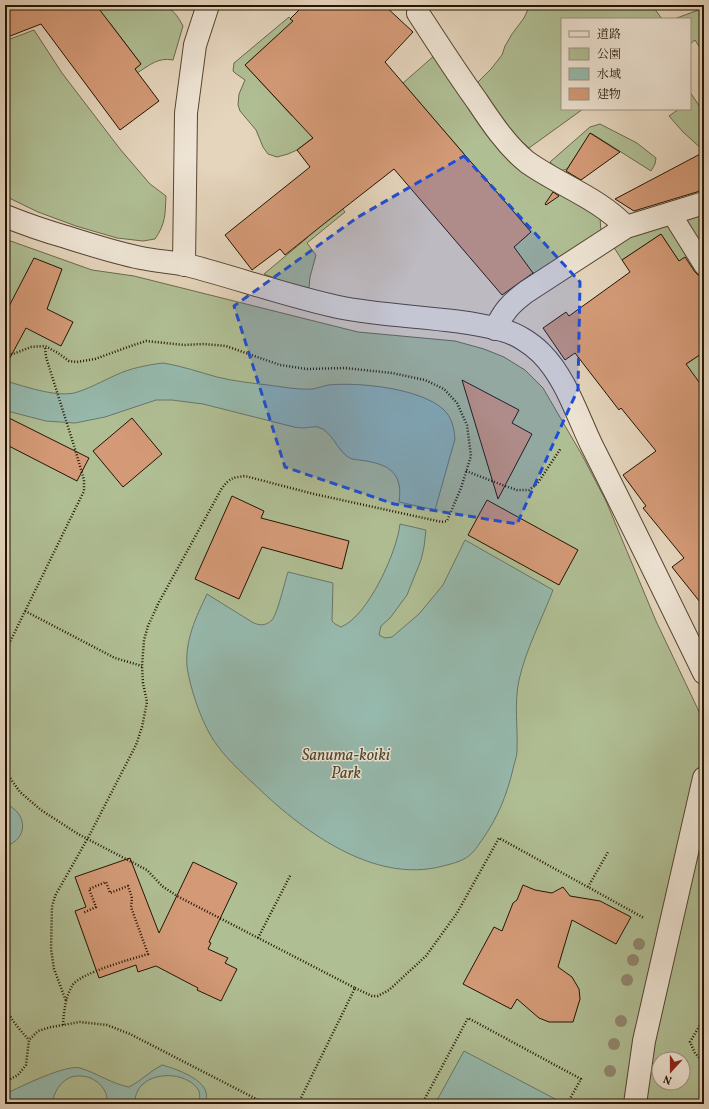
<svg xmlns="http://www.w3.org/2000/svg" width="709" height="1109" font-family="Vollkorn,'Noto Serif JP',serif">
  <style>
    .green { fill: #b0be94; stroke: #6a694a; fill-rule: evenodd }
    .water { fill: #96b9ad; stroke: #687768 }
    .building { fill: #d49a77; stroke: #231401 }
    .lines { fill: none; stroke-linecap: round; stroke-linejoin: round }
    .service-casing { stroke: #544430; stroke-width: 21 }
    .pedestrian-casing { stroke: #544430; stroke-width: 24 }
    .minor-casing { stroke: #544430; stroke-width: 24 }
    .path { stroke: #231401; stroke-width: 2.5; stroke-dasharray: 1 2; stroke-linecap: butt }
    .service { stroke: #eee4d4; stroke-width: 19 }
    .pedestrian { stroke: #eee4d4; stroke-width: 22 }
    .minor { stroke: #eee4d4; stroke-width: 22 }
    .tree { fill: #91876e }
    .marked { fill: #1d4ed8; fill-opacity: 0.2; stroke: #1d4ed8; stroke-width: 3; stroke-dasharray: 8 5; stroke-linejoin: round }
    .labels { text-anchor: middle; stroke-width: 3; stroke-linejoin: round; paint-order: stroke }
    .park-label { font-size: 16px; font-style: italic; fill: #4d472d; stroke: #eee4d4 }
  </style>
  <rect width="100%" height="100%" fill="#e5d5bd"/>
  <filter id="stains"><feTurbulence type="fractalNoise" baseFrequency=".005" numOctaves="4"/><feColorMatrix values="0 0 0 0 .2 0 0 0 0 .09 0 0 0 0 .02 0 0 0 .5 -.17"/></filter>
  <radialGradient id="worn" r=".72"><stop offset=".6" stop-color="#630" stop-opacity="0"/><stop offset="1" stop-color="#630" stop-opacity=".3"/></radialGradient>
  <!-- green -->
  <path class="green" d="M103,5H162C174,10 177,15 183,26L173,60C158,57 150,65 137,73L135,69L141,64L110,23L94,8Z
    M530,5H652L662,19H562V109H583L529,148L517,138L474,86L491,69L502,55L505,46L512,34L524,18Z
    M704,8V54L695,40L690,44V19H674Z
    M289,17L339,66L315,136L297,150L288,154L277,157L268,154L263,147L256,130L240,111L238,105L239,94L245,80L235,73L233,71L234,63ZM276,37L317,93L292,116L245,65Z
    M34,30L62,73L120,149L150,184L166,196C165,214 166,223 155,239L143,241L117,238L76,226L38,212L5,196V41Z
    M435,55L492,136L600,217L601,232L537,274L500,259L531,232L403,83Z
    M690,92L704,113V151L683,132L669,116L679,109H690Z
    M600,124L637,143L656,158L655,164L651,171L591,133L567,169L560,171L550,162L590,127Z
    M332,195L345,212L307,243L316,255L310,277L309,288L285,282L264,274L307,238Z
    M704,212V245L701,246L691,230L686,218Z
    M667,222L704,282L700,293L661,234L622,260L613,246L632,233Z
    M5,239L92,270L134,276L358,332L455,341L484,349L504,357L525,370L543,388L582,455L606,501L656,621L704,722V1104H5ZM659,1059H683V1083H659Z
    M704,352V389L685,365Z"/>
  <!-- water -->
  <path class="water" d="M163,363C182,366 199,372 217,377C233,381 251,383 268,385C283,387 299,390 313,389C318,388 323,386 328,385C359,382 419,388 443,409C452,417 454,428 455,439L435,510L399,502C403,475 391,465 366,461C361,460 352,460 348,457C337,450 332,431 318,427C313,426 308,428 303,428C299,428 294,427 290,426L203,404L172,400H156L105,417L75,423L46,421L11,412H5V381C25,386 53,397 74,393C89,389 102,381 116,375C131,368 147,365 163,363Z
    M400,524L426,530L424,547L421,560L407,595L390,618L381,626L379,635L385,638L392,637L419,614L443,585L465,540L553,590C542,619 526,649 519,680C514,703 518,728 517,751C517,757 514,763 513,769C507,795 497,819 482,840C479,844 476,849 473,852C465,861 454,863 443,866C373,885 300,829 253,783C240,771 227,759 217,745C203,727 190,689 187,666C185,640 196,617 207,594L252,622C259,626 266,626 272,620C277,615 285,581 288,572L333,583L332,621L335,624L341,627C368,616 397,552 400,524Z
    M5,804C28,812 29,840 5,846Z
    M464,1051L557,1100L555,1104H435Z
    M162,1065C174,1068 202,1078 206,1092C207,1095 206,1100 206,1104H199C200,1100 200,1095 199,1091C189,1073 157,1071 143,1084C137,1089 135,1097 134,1104H107C109,1089 95,1076 80,1076C64,1075 54,1090 52,1104H33L29,1101L22,1099L12,1100L5,1104V1094C20,1087 66,1064 80,1068C97,1073 112,1084 129,1087C141,1081 150,1071 162,1065Z"/>
  <!-- building -->
  <path class="building" d="M5,5H96L141,64L135,69L159,101L120,130L41,24L5,38Z
    M304,5H384L413,32L385,62L531,232L514,247L533,273L502,295L394,169L325,223L285,255L280,249L252,270L225,235L310,167L297,150L313,138L245,65L293,21L290,19Z
    M590,133L620,152L581,180L566,171Z
    M704,152V191H700L634,211L615,199Z
    M553,192L559,196L546,205L545,204Z
    M661,234L679,261L685,257L695,272L698,275L704,277V352L686,364L704,389V607L672,567L684,558L643,508L646,506L623,475L656,451L621,408L619,410L575,353L565,360L543,328L566,312L569,316L630,272L622,260Z
    M34,258L62,269L47,309L73,322L61,346L26,328L5,367V314Z
    M462,380L519,410L512,423L532,434L498,499Z
    M5,416L89,458L77,481L5,444Z
    M132,418L162,454L123,487L93,451Z
    M232,496L264,511L261,518L349,541L342,569L262,547L239,599L195,579Z
    M487,500L578,550L559,585L468,535Z
    M130,858L159,933L193,862L237,883L209,942L211,943L208,949L228,958L225,963L237,969L221,1001L197,990L198,988L156,966L138,972L136,965L99,978L75,911L86,907L75,877Z
    M523,885L535,890L552,893L563,887L570,896L600,901L631,917L616,944L572,920L558,967L572,977L579,989L580,999L573,1022H549L539,1018L517,999L511,1009L463,984L494,927L502,931L513,903L517,900Z"/>
  <g class="lines">
    <defs>
      <path id="service" d="M671,213L704,266"/>
      <path id="pedestrian" d="M635,1104L644,1041L704,778"/>
      <path id="minor" d="M418,13C437,42 456,72 477,101C491,122 507,146 527,162C559,185 599,198 626,227
        M5,216C25,224 45,231 66,237C91,245 116,253 141,258C156,261 172,262 187,265C237,278 287,296 338,307C392,318 448,316 502,330C515,333 531,343 541,353C566,378 577,415 592,446C630,521 667,597 704,673
        M184,265L186,113L195,45L208,5
        M495,329C504,311 510,304 526,292L626,227L704,203"/>
    </defs>
    <!-- service casing -->
    <use href="#service" class="service-casing"/>
    <!-- pedestrian casing -->
    <use href="#pedestrian" class="pedestrian-casing"/>
    <!-- minor casing -->
    <use href="#minor" class="minor-casing"/>
    <!-- path -->
    <path class="path" d="M5,355L13,354L31,347L45,346L58,353L69,361L77,362L95,359L128,347L146,341L184,345L204,344L226,346L280,365L307,369L345,368L392,373L425,380L444,389L457,403L467,425L471,456L461,488L447,521L442,522L314,494L245,476C232,478 231,477 222,488L158,604L148,626L144,640L142,666L143,683L147,702L142,727L136,745L89,836L55,896L52,907L51,949L54,969L66,1001
      M466,471L505,486L517,490H529L537,484L561,448
      M25,611L115,658L142,666
      M5,652L84,491V480L75,449L51,373L46,357L45,347
      M5,771L20,792L41,810L78,834L147,870L162,886L177,896L355,988L298,1104
      M588,887L608,852
      M258,938L291,874
      M355,988L372,996H378L389,990L426,956L457,913L499,838L644,918
      M5,1006C10,1019 20,1030 29,1040
      M704,1018L690,1042L695,1053L704,1063
      M63,1025C64,1012 65,998 72,986C79,973 132,959 148,954L131,907L132,898L128,886L110,893L106,882L89,889L96,907L83,913
      M5,1082L18,1075L26,1065L29,1040L38,1031L51,1027L80,1022L107,1025L130,1034L266,1104
      M422,1104L468,1018L581,1079L567,1104"/>
    <!-- service -->
    <use href="#service" class="service"/>
    <!-- pedestrian -->
    <use href="#pedestrian" class="pedestrian"/>
    <!-- minor -->
    <use href="#minor" class="minor"/>
  </g>
  <!-- trees -->
  <g class="tree">
    <circle cx="639" cy="944" r="6"/>
    <circle cx="633" cy="960" r="6"/>
    <circle cx="627" cy="980" r="6"/>
    <circle cx="621" cy="1021" r="6"/>
    <circle cx="614" cy="1044" r="6"/>
    <circle cx="610" cy="1071" r="6"/>
  </g>
  <!-- marked area -->
  <path class="marked" d="M464,156L580,282L578,389L517,524L394,504L285,467L234,306L358,217Z"/>
  <g class="labels">
    <!-- park labels -->
    <g class="park-label">
      <text x="346" y="760">Sanuma-koiki<tspan x="346" dy="18">Park</tspan></text>
    </g>
  </g>
  <!-- margin -->
  <rect width="709" height="1109" fill="none" stroke="#e5d5bd" stroke-width="20"/>
  <rect x="6" y="6" width="697" height="1097" fill="none" stroke="#231401" stroke-width="2"/>
  <rect x="10" y="10" width="689" height="1089" fill="none" stroke="#231401"/>
  <!-- legend -->
  <rect x="561" y="18" width="130" height="92" fill="#eee4d4" stroke="#9d9180"/>
  <rect x="569" y="31" width="20" height="6" fill="#eee4d4" stroke="#9d9180"/>
  <text x="597" y="38" font-size="12" fill="#231401">道路</text>
  <rect x="569" y="48" width="20" height="12" fill="#b0be94" stroke="#9d9180"/>
  <text x="597" y="58" font-size="12" fill="#231401">公園</text>
  <rect x="569" y="68" width="20" height="12" fill="#96b9ad" stroke="#9d9180"/>
  <text x="597" y="78" font-size="12" fill="#231401">水域</text>
  <rect x="569" y="88" width="20" height="12" fill="#d49a77" stroke="#9d9180"/>
  <text x="597" y="98" font-size="12" fill="#231401">建物</text>
  <!-- north arrow -->
  <g transform="translate(671 1071) rotate(201)"><circle r="19" fill="#eee4d4" stroke="#9d9180"/>
  <path d="M0-3L7 15L0 10L-7 15Z" fill="#8f2418"/>
  <text y="-6" font-size="11" font-weight="bold" text-anchor="middle" fill="#231401">N</text>
  </g>
  <rect width="100%" height="100%" filter="url(#stains)"/>
  <rect width="100%" height="100%" fill="url(#worn)"/>
</svg>
